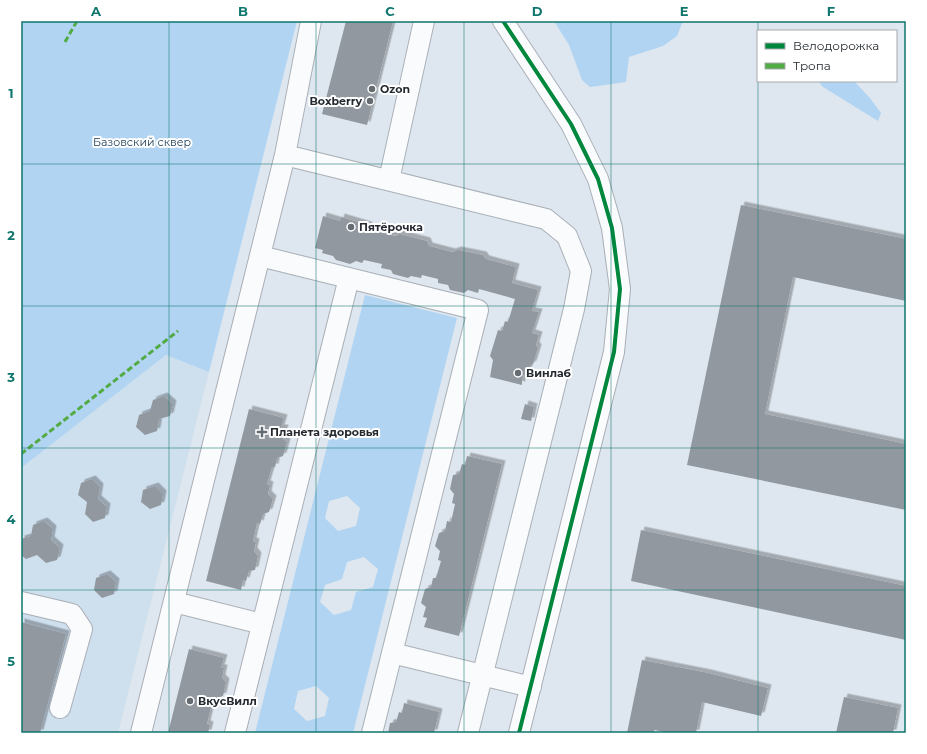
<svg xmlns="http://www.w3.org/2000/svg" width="927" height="754" font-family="Montserrat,sans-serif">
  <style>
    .built { fill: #cedfee }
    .green { fill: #b1d4f2; fill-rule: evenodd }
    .building { fill: #92989f; filter: url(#shadow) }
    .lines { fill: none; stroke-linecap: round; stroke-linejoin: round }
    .minor-casing { stroke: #a9afb6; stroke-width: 22 }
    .minor { stroke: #fafbfd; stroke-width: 20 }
    .quiet { stroke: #53ab45; stroke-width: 3; stroke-dasharray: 6 3; stroke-linecap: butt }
    .cycleway-casing { stroke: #fff; stroke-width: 6 }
    .cycleway { stroke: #00873e; stroke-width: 4 }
    .grid { fill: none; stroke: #0f766e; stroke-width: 1; stroke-opacity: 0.55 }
    .poi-dot { fill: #646c72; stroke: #fff; stroke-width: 1.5 }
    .labels { text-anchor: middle; stroke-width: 4; stroke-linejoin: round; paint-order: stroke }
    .poi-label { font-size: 11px; font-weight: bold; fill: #23292f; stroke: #fff; text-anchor: start }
    .park-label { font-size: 11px; fill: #163852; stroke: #fff }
    .neatline { fill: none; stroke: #0f766e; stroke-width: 1.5 }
    .grid-label { font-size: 13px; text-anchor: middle; font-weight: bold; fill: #0f766e }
  </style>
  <defs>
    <filter id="shadow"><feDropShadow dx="3.5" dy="-3.5" stdDeviation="0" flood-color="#0004"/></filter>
  </defs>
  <rect width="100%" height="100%" fill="#dee7ef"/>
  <!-- built -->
  <path class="built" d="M166,355L209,372L118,733H21V468Z"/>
  <!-- green -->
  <path class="green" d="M21,21H297L209,372L166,355L21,468Z
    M554,21H683L677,36L663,46L629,57L626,82L590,87L582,80L569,45Z
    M818,81H854L870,98L881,113L878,121L823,87Z
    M365,295L457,318L353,733H255ZM347,496L360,508L356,526L338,531L325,518L329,501ZM364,557L378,569L373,587L356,592L351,610L334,615L320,602L325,585L342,579L347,562ZM316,686L329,698L325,716L307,721L294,709L298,691Z"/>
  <!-- building -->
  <path class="building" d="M346,21H393L367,125L322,114Z
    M741,205L906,239V301L793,277L765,414L906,444V510L687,465Z
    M323,216L340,221L341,217L368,225L372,230L395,236L400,234L427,241L429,246L452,252L458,250L483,255L486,259L516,267L512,283L538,290L532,311L539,312L532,333L539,335L536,345L538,348L533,364L530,366L526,376L522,375V385L490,377L493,360L490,356L498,330L502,331L505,321L508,322L515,299L479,289L478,293L468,290L464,293L450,290L448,285L438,283V279L422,275L421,278L411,276L408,278L393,274L391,270L381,268L382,264L364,260L362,263L356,261L350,264L336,260L333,256L322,253L323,250L315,248Z
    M164,396L173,404L170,416L159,419L157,431L145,435L136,427L139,415L150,411L153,400Z
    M525,404L534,407L531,421L521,419Z
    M249,409L284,418L281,428H285L282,438L287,442L283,456L277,458L275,467H272L267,484L270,485L268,494L273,499L269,512L263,514L260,524L257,523L253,541L256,542L254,551L258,556L255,570L249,571L246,581L243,580L241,590L206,581Z
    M467,456L502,464L459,636L424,627L427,618L423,617L426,607L421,603L425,589L431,587L433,578H436L441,561L438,560L440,551L435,546L439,533L445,531L447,521L451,522L455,504L452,503L454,494L450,489L453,475L459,474L462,464L465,465Z
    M92,479L100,487L98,499L107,507L105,518L93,522L85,514L87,502L78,495L81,483Z
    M155,486L163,494L161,505L150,509L141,502L143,490Z
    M44,521L53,529L51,540L60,548L57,560L46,563L37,555L26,559L21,555V539L31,536L33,525Z
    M641,530L906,586V640L631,581Z
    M107,574L116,582L114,594L102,598L94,590L96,578Z
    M21,622L66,634L40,733H21Z
    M189,649L224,658L221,668H224L222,678L226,682L223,696L217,698L214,707H211L207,724L210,725L208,733H168Z
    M642,660L708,673L768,688L761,716L702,702L696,733H670L654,730V733H627Z
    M844,697L898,708L893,733H836Z
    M404,703L439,712L434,733H388L390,723L396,722L399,712L402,713Z"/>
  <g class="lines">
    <defs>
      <path id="minor" d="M503,21L571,124L598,179L612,228L620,289L614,352L519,733
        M285,155L311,21
        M389,180L424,21
        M260,256L478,310L372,733
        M21,602L72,614L82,629L60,708
        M174,602L262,624
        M392,653L531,687
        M141,733L285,155L546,219L567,236L581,271L574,309L468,733
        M235,733L349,278"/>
    </defs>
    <!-- minor casing -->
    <use href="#minor" class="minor-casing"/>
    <!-- minor -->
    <use href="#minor" class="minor"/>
    <!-- quiet -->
    <path class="quiet" d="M65,42L77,21
      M21,454L178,331"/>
    <defs>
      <path id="cycleway" d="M503,21L571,124L598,179L612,228L620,289L614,352L519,733"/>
    </defs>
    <!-- cycleway casing -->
    <use href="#cycleway" class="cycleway-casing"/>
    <!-- cycleway -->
    <use href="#cycleway" class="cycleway"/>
  </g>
  <!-- grid -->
  <path class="grid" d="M169,21V733M316,21V733M464,21V733M611,21V733M758,21V733M21,164H906M21,306H906M21,448H906M21,590H906"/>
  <!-- markers -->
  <g class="poi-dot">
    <circle cx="372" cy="89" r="4"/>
    <circle cx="370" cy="101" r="4"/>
    <circle cx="351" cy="227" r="4"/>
    <circle cx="518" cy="373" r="4"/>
    <path d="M260 426h4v4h4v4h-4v4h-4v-4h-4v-4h4z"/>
    <circle cx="190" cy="701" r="4"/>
  </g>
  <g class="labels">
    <!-- poi labels -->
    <g class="poi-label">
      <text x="380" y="93">Ozon</text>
      <text x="362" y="105" text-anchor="end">Boxberry</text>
      <text x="359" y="231">Пятёрочка</text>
      <text x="526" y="377">Винлаб</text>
      <text x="270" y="436">Планета здоровья</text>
      <text x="198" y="705">ВкусВилл</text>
    </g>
    <!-- park labels -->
    <g class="park-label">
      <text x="142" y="146">Базовский сквер</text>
    </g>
  </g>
  <!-- border -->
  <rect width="927" height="754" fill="none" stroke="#ffffff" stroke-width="44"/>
  <!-- legend -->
  <rect x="757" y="30" width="140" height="52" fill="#ffffff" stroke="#a7a9ac"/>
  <rect x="765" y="43" width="20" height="6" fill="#00873e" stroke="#a7a9ac"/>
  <text x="793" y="50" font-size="12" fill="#23292f">Велодорожка</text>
  <rect x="765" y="63" width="20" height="6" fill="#53ab45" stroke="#a7a9ac"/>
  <text x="793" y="70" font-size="12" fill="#23292f">Тропа</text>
  <rect x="22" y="22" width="883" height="710" class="neatline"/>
  <g class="grid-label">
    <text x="96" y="16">A</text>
    <text x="243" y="16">B</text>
    <text x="390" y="16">C</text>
    <text x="537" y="16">D</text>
    <text x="684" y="16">E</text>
    <text x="831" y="16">F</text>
    <text x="11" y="98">1</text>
    <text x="11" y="240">2</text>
    <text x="11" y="382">3</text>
    <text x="11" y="524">4</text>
    <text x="11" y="666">5</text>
  </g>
</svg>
